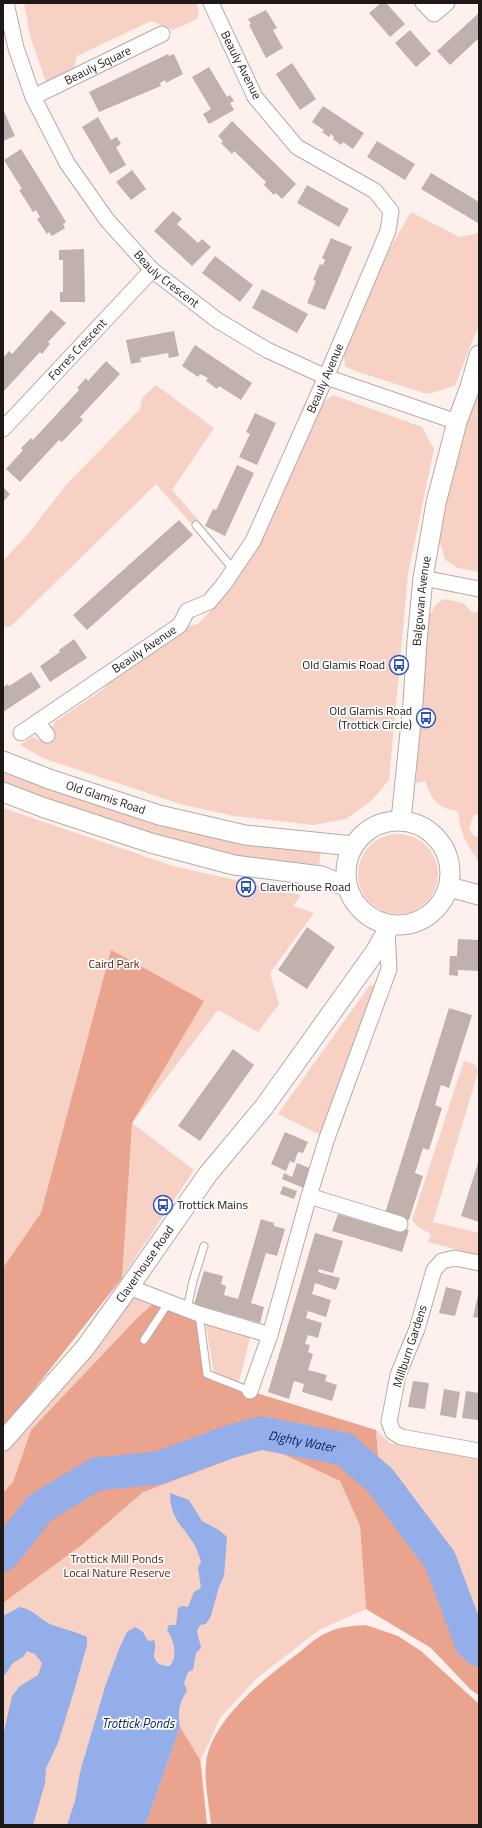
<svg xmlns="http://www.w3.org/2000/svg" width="482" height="1828" font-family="'Titillium Web',sans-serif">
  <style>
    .green { fill: #f7d1c4 }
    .forest { fill: #eaa38c }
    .water { fill: #93aee9 }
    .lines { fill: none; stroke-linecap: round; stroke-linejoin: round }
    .river { stroke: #93aee9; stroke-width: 33 }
    .building { fill: #c0b1ac }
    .service-casing { stroke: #b8a9a4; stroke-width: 9 }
    .minor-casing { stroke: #b8a9a4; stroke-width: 17 }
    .tertiary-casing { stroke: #b8a9a4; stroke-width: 21 }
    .service { stroke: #fff; stroke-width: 7 }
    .minor { stroke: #fff; stroke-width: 15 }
    .tertiary { stroke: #fff; stroke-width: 19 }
    .labels { text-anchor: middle; stroke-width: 3.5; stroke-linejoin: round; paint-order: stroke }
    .street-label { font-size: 12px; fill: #1e1817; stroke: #fff }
    .poi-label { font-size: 12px; fill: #1e1817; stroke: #fff; text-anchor: end }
    .park-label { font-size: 12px; fill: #60210b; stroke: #fff }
    .water-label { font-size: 13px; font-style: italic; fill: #0e2367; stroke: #fff }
  </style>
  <rect width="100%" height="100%" fill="#fef1ed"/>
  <!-- green -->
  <path class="green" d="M24,3H196L199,10L197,19L173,30L151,21L77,56L74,68L46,82L30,36Z
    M411,212L459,237L479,233V327L472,341L455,386L427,394L355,371L345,366L344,354L389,250Z
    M156,385L214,428L172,490L200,522L194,527L156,484L11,626L3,628V561L27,535L67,484L140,409L142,398Z
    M479,394V572L458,568L445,560L441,545L437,544C447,497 454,435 479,394Z
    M333,395L422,427L434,449L408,574L389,780L371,801L346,819L314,825L234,816L180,804L43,758L20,745L32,737L43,741L55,733L52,727L55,722L105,688L107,681L186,627L198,624L231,589L260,545L322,403Z
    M444,599L463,603L472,612H479V816L474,814L469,828L474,836L479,837V861C466,844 460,833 458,811C437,808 432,800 425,781L416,783L427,614H431L435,605Z
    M3,772L33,783L159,824L321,852L319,865L237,856L155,835L3,785Z
    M3,808L173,866L301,895L293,906L314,913L270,973L279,1004L258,1032L218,1010L132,1123L194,1170L122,1278L3,1425Z
    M358 874a40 40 0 1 1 80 0a40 40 0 1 1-80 0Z
    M370,985L376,987L321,1135L278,1114Z
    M464,1061L476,1065L478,1072L433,1222L479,1233V1255L428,1242L431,1234L418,1227L412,1220Z
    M129,1287L160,1298L138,1317L31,1430L13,1482L3,1492V1441Z
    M205,1320L251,1334L239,1382L214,1374Z
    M184,1406L340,1481L360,1526L366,1609L319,1630L256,1679L220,1718L201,1760L207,1825H3V1522Z
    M376,1430L390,1443L479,1459V1650L471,1643L458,1609L407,1517L380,1480Z"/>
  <!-- forest -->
  <path class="forest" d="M111,950L204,1001L132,1123L122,1278L3,1429V1268L41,1213Z
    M160,1298L199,1314L207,1374L250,1391L376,1430L380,1480L440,1560L471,1643L479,1650V1695L471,1690L431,1648L366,1609L360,1526L340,1481L266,1446L143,1492L83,1544L3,1603V1492L13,1482L31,1430L138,1317Z
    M366,1625L398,1636L421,1651L479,1704V1825H211C209,1801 201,1772 209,1749C224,1710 267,1676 300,1652C307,1646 316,1638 324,1634C338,1627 350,1626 366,1625Z
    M180,1727L200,1760L207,1825H144L148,1818Z"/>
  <!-- water -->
  <path class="water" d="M170,1493L189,1500L202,1521L219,1530L227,1537L224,1576L219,1587L211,1616L206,1624L200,1625L197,1631L201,1648L196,1653L193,1670L188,1672L184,1683L187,1691C178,1705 178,1711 180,1727L148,1818L144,1825H67L75,1801L80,1772L105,1687L119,1649L127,1632L135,1627L143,1632L148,1641L154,1640C157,1648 154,1649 154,1656C155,1664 164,1667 170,1666C178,1656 174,1640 167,1630L169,1625H176L178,1608L182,1606L188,1607L194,1592L201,1588L198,1568L201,1561C199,1556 197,1550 195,1546C183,1525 170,1520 170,1493Z
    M20,1607C34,1610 38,1618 50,1624C62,1629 75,1631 87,1637V1645L74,1691L58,1743L46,1768L45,1783L33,1825H3V1736L12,1696L20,1686L38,1675L42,1663L35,1654L27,1651L23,1657L13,1663L3,1677V1616Z"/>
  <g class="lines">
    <!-- river -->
    <path class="river" id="s1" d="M3,1555L40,1508L96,1474L158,1468L229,1442L261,1433L344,1449L380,1480L440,1560L471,1643L479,1650"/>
  </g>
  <!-- building -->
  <path class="building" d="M381,3H386L405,24L390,37L369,13Z
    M266,10L277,28L273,30L283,48L266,58L249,25L251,24L248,19Z
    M479,13V38L450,65L437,51Z
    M410,30L431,54L416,67L395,43Z
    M168,54L169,56L174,54L183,74L166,83L165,80L160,83L161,86L99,112L89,92Z
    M292,63L316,99L300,110L276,74Z
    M209,67L227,97L230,95L234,101L230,103L234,110L209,124L203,114L211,109L192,77Z
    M323,106L364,133L353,149L343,142L341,145L333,139L334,137L331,134L329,137L322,132L324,130L312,122Z
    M3,109L15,136L3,141Z
    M98,117L111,140L117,137L121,144L116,147L126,165L110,174L82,127Z
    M232,121L296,184L282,199L276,193L274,195L264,185L266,182L234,151L232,154L221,143L223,141L218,136Z
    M377,141L415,164L405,180L367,157Z
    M21,149L66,222L63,224L65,228L52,236L49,232L47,234L37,219L40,217L36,210L33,212L19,190L22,189L4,160Z
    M132,170L146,189L131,200L116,182Z
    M431,173L479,202L478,223L421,189Z
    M307,185L349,209L339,227L297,203Z
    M173,211L182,219L177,224L198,243L202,239L211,247L192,266L154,231Z
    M331,238L352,247L325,310L307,303L316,281L313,280L320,264L323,265L325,260L322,258Z
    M84,249L85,302H60V292H63V260H59V250Z
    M215,256L253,285L240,302L202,273Z
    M262,289L308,314L297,333L252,308Z
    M51,310L66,323L48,342L50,344L42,354L40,352L3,392V358L9,351L12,354Z
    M174,331L179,356L169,358L168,353L140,358L141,362L131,364L126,340Z
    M195,345L252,383L241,400L219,386L217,389L206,381L208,378L200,374L198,377L182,366Z
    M106,361L120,374L80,417L83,420L62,442L59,440L20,482L6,469L23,450L21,448L31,438L33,440L79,390L77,388L86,378L88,381Z
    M255,413L276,423L257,465L239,457L250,434L246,432Z
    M237,465L254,473L225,536L205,526L213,509L216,510Z
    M3,487L10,494L3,502Z
    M179,520L193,535L87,630L73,615Z
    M74,639L87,658L50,682L40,666L60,652L59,650Z
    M31,672L41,687L3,712V687L8,684L9,686Z
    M307,927L335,947L307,989L278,970Z
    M458,939L479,940V971L458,970V976L449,975L450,956H457Z
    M449,1008L472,1015L449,1088L441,1085L435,1105L442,1108L429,1150L423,1148L415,1173L423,1176L409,1220L385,1213Z
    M233,1049L254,1065L200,1141L178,1126Z
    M285,1132L308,1142L303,1153L298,1152L294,1163L290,1161L286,1171L271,1164Z
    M479,1160V1222L461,1216Z
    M297,1163L312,1169L304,1188L282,1179L284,1173L292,1177Z
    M283,1186L297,1191L294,1199L280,1194Z
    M338,1214L395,1231L396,1226L409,1230L402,1252L332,1231Z
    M261,1219L274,1223V1226L285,1229L277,1256L266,1253L251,1303L264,1307L260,1323L194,1304L204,1271L223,1276L221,1284L226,1286L224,1295L238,1299Z
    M315,1233L343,1241L333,1273L319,1269L318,1272L340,1278L336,1290L315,1283L312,1294L331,1300L326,1317L308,1311L306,1318L322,1323L318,1338L308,1335L305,1344L310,1345L308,1352L313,1354L308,1370L327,1375L325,1381L337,1385L332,1401L302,1392L304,1384L294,1381L289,1399L268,1392Z
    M446,1287L462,1291L455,1316L439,1313Z
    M478,1295H479V1318L473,1317Z
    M413,1381L429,1383L425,1409L408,1407Z
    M444,1389L460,1392L456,1418L440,1415Z
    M466,1391L479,1393L478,1420L462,1418Z"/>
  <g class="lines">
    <defs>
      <path id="service" d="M196,525L234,570
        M187,1309L193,1281L204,1246
        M199,1314L207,1374L250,1391
        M144,1340L169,1302"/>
      <g id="minor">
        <path id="s2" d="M6,3L16,48L33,97L67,163L107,220L152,270L217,320L267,350L326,377L457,422"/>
        <path d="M423,3L434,14L447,3"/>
        <path id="s3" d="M33,97L162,34"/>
        <path id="s4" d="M3,429L152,270"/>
        <path d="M423,578L479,589"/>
        <path d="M37,722L47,735"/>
        <path id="s5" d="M21,733L180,625L187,611L209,602L224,584L253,541L326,377L388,231L391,211L375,191L297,147L255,97L211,3"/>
        <path d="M309,1196L400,1224"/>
        <path d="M479,1263L455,1258L442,1261L434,1270L417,1329L398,1375L389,1422L393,1432L401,1437L479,1451"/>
        <path d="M129,1287L199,1314L270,1335"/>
        <path d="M250,1391L270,1335L309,1196L327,1138L389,969L387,931"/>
      </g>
      <g id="tertiary">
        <path id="s6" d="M3,761L49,779L159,815L245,835L353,846"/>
        <path d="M3,792L42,807L151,843L234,865L322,876L347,887"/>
        <path id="s7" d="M401,820L413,703L417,641L423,578L436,503L457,422L470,387L479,355"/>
        <circle cx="398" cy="873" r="52"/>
        <path d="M449,887L479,895"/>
        <path id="s8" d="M3,1441L85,1348L129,1287L208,1174L264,1107L375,952L390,926"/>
      </g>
    </defs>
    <!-- service casing -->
    <use href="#service" class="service-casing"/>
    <!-- minor casing -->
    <use href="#minor" class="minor-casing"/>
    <!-- tertiary casing -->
    <use href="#tertiary" class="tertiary-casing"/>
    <!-- service -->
    <use href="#service" class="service"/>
    <!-- minor -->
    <use href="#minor" class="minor"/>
    <!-- tertiary -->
    <use href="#tertiary" class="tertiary"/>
  </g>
  <!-- icons -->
  <defs>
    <symbol id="bus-ring" viewBox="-11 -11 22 22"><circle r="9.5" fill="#fff" stroke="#2c53c2" stroke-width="1.5"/><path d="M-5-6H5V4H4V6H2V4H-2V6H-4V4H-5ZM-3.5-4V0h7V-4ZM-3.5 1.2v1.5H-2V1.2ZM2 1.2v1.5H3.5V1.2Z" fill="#2c53c2"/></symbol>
  </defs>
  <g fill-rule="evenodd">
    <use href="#bus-ring" x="388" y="654" width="22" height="22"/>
    <use href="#bus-ring" x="415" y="707" width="22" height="22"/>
    <use href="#bus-ring" x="235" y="876" width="22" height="22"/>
    <use href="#bus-ring" x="152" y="1194" width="22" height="22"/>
  </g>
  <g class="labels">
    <!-- street labels -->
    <g class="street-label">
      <text transform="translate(241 65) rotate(63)" y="4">Beauly Avenue</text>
      <text dy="4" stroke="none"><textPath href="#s3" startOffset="72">Beauly Square</textPath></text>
      <text dy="4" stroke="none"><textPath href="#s2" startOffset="326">Beauly Crescent</textPath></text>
      <text dy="4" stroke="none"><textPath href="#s4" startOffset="109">Forres Crescent</textPath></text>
      <text dy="4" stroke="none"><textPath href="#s5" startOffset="485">Beauly Avenue</textPath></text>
      <text dy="4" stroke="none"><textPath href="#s7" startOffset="220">Balgowan Avenue</textPath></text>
      <text dy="4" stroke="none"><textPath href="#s5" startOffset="149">Beauly Avenue</textPath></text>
      <text dy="4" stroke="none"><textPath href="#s6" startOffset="109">Old Glamis Road</textPath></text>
      <text dy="4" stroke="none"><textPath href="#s8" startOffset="227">Claverhouse Road</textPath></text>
      <text transform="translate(410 1346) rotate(-72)" y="4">Millburn Gardens</text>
    </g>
    <!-- poi labels -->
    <g class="poi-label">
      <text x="385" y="669">Old Glamis Road</text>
      <text x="412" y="715">Old Glamis Road<tspan x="412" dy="14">(Trottick Circle)</tspan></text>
      <text x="260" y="891" text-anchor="start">Claverhouse Road</text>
      <text x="177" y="1209" text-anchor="start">Trottick Mains</text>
    </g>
    <!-- park labels -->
    <g class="park-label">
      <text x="114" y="968">Caird Park</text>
      <text x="117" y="1563">Trottick Mill Ponds<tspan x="117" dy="14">Local Nature Reserve</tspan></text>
    </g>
    <!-- water labels -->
    <g class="water-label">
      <text dy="5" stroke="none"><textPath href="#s1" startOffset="338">Dighty Water</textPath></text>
      <text x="138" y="1728">Trottick Ponds</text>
    </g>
  </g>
  <!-- border -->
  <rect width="482" height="1828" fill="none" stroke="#1e1817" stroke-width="8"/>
</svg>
